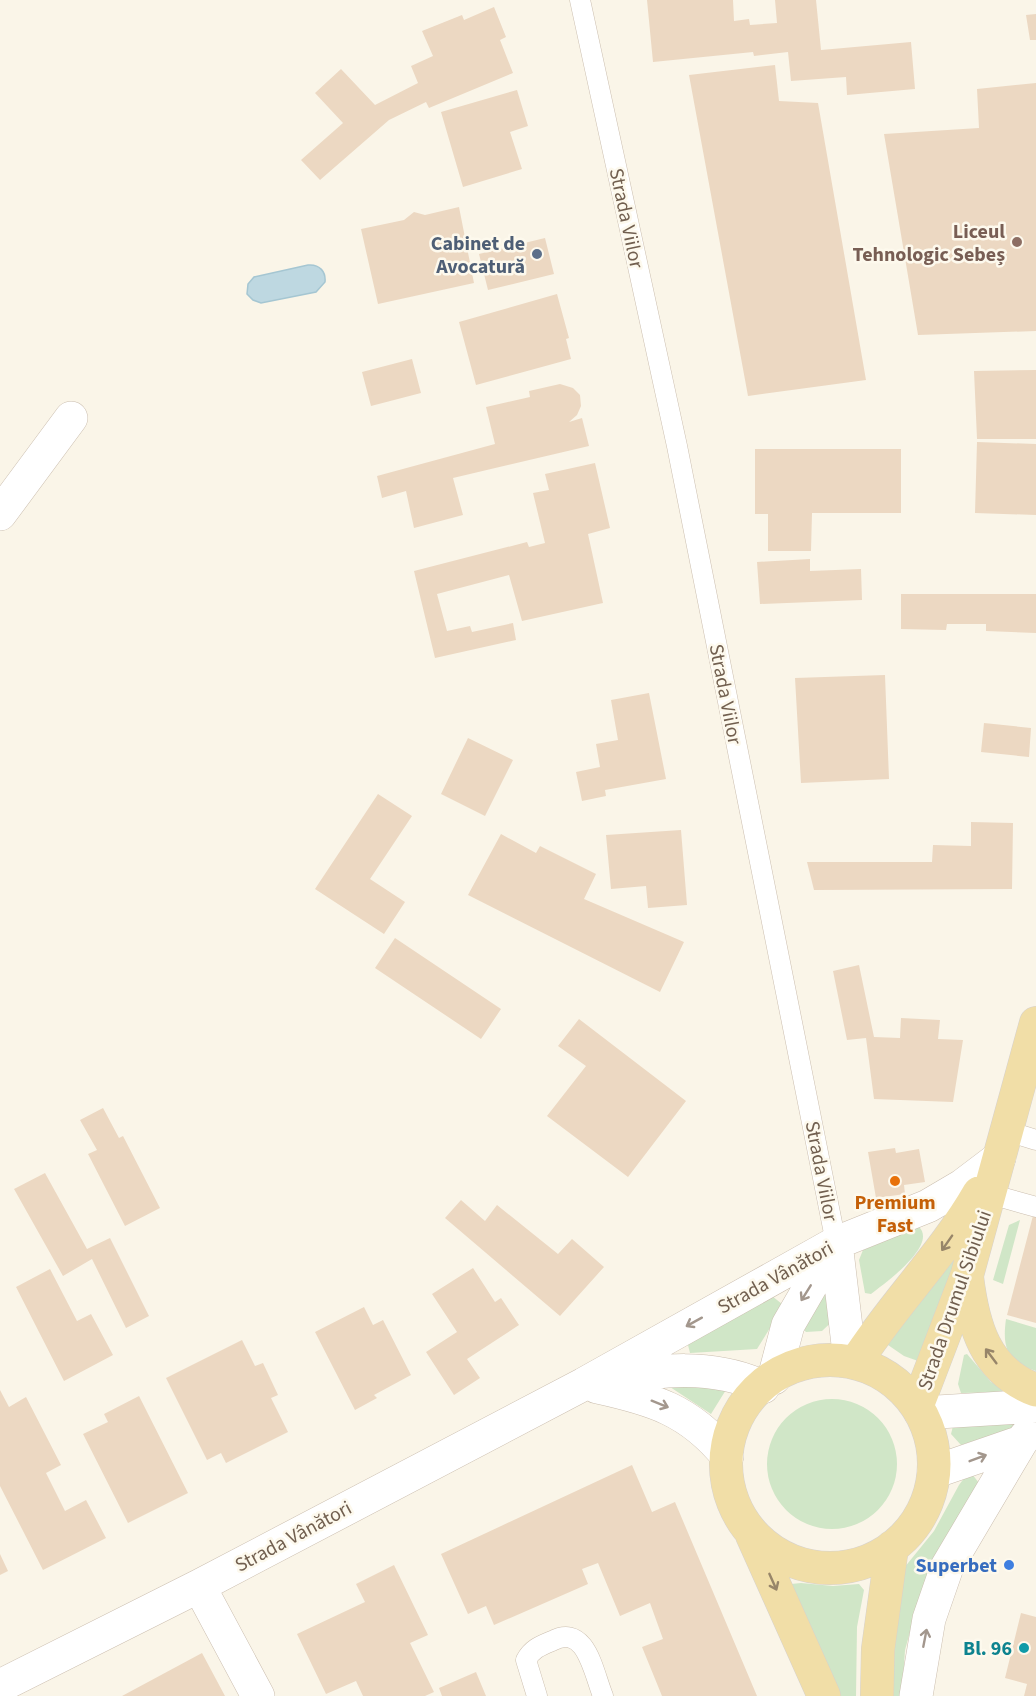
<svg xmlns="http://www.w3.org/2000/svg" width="1036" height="1696" font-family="'Source Sans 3',sans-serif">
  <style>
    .green { fill: #d0e6c7 }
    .water { fill: #bed8e1; stroke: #a5c6d2; stroke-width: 1.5 }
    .building { fill: #ecd8c2 }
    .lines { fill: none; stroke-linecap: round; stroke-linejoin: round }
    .service-casing { stroke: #cbbeaf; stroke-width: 21 }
    .minor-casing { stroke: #cbbeaf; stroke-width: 34 }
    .primary-casing { stroke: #d7d2ce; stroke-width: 34 }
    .service { stroke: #fff; stroke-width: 20 }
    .minor { stroke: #fff; stroke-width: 33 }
    .primary { stroke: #f1dea7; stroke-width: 33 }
    .oneway { stroke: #978569 }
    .oneway2 { stroke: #a3978d }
    .education-dot { fill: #8d6e63; stroke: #fdf9ed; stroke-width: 2 }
    .service-dot { fill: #5c6f8a; stroke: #fdf9ed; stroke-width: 2 }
    .food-dot { fill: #e8710a; stroke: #fdf9ed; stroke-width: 2 }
    .shop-dot { fill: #3f7fe0; stroke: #fdf9ed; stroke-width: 2 }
    .culture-dot { fill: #0f9aa8; stroke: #fdf9ed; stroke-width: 2 }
    .labels { text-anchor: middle; stroke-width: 5; stroke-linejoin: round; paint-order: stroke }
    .street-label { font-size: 20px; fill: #715f4f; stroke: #fdf9ed }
    .education-label { font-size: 20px; font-weight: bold; fill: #785e54; stroke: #fdf9ed; text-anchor: end }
    .service-label { font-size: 20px; font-weight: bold; fill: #4e5e75; stroke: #fdf9ed; text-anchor: end }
    .food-label { font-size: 20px; font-weight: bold; fill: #c56008; stroke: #fdf9ed }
    .shop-label { font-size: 20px; font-weight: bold; fill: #366cbe; stroke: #fdf9ed; text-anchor: end }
    .culture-label { font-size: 20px; font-weight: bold; fill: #0d838f; stroke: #fdf9ed; text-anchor: end }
  </style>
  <rect width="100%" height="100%" fill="#faf5e8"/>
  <!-- green -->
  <path class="green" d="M1020,1220L1003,1284L993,1280L1009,1225Z
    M919,1227C938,1245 884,1284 871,1294L865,1293L859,1260L863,1250Z
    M959,1251L918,1361L904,1356L888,1345L886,1329Z
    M832,1268L839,1315L822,1331L806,1332L802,1328Z
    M772,1296L782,1304L781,1310L757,1349L690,1353L686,1337Z
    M1006,1319L1036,1328V1371C1007,1362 1002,1348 1006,1319Z
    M967,1354L991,1382L1005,1388V1392L961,1393L958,1384L964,1355Z
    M664,1383L729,1385L711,1414Z
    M767 1464a65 65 0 1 1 130 0a65 65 0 1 1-130 0Z
    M1020,1419L1017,1427L961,1445L951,1434L954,1422Z
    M972,1474L979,1483L913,1621L905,1650L902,1696H886L904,1568L934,1531L959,1485L965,1477Z
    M801,1583L833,1586L859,1584L864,1590L857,1627L856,1696H831L791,1584Z"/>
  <!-- water -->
  <path class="water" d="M308,265C320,264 326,272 325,282L316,292L261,303L253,300L247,294L248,284L254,277Z"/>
  <!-- building -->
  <path class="building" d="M647,0H733L734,21L749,19L750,25L777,23L775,0H816L821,50L911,42L915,89L847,95L846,77L791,81L788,52L754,56L753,52L653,62Z
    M494,7L506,37L500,40L513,73L429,108L426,102L389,120L320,180L301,160L343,123L315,93L341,69L375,105L418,83L411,66L433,56L422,31L462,15L464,20Z
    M1036,14V40H1030L1026,15Z
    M775,65L779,101L818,103L866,380L748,396L689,75Z
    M1036,83V331L918,335L884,134L979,128L977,89Z
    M517,90L528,126L510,132L522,169L463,187L441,112Z
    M459,207L474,283L378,304L361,229L404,220L414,212L425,215Z
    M545,238L554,274L488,290L479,254Z
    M557,294L569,338L566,339L571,359L476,385L459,322Z
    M412,359L421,393L371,406L362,372Z
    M1036,370V439H977L974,371Z
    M560,384L573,388L580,395L581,406L577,415L569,422L582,418L589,446L453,478L463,515L414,528L406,491L382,498L377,476L495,444L486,407L530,397L529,391Z
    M977,442L1036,444V515L975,513Z
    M755,449H901V513H812L811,551H768V514H755Z
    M595,463L610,528L588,534L603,603L522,621L509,575L437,594L447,631L470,626L472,632L513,623L516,640L435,658L414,571L527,542L529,547L545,543L533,493L549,490L545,474Z
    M810,559V571L861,569L862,600L760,604L757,562Z
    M901,594H1036V633L986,631V624H947L946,630L901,629Z
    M885,675L889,779L801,783L795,678Z
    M649,693L666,779L605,790L606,796L582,801L576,772L600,767L596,744L618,740L611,700Z
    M984,723L1031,728L1029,757L981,752Z
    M468,738L513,760L485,816L441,794Z
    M378,794L412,816L370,879L405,902L384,934L315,889Z
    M971,822L1013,823L1012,889L814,890L807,862H932L933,845L971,846Z
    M681,830L687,905L648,908L646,886L611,889L606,835Z
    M501,834L536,853L540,846L596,874L584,899L684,942L660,992L468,895Z
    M395,938L501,1009L481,1039L375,968Z
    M859,965L874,1037L900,1038L901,1018L940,1020L938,1039L963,1040L953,1102L874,1099L866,1038L847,1040L833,971Z
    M579,1019L686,1101L628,1177L547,1116L586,1066L558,1046Z
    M103,1108L119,1138L123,1136L160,1208L125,1226L88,1154L97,1150L80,1120Z
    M895,1148L896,1153L919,1149L925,1182L904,1185L905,1194L876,1198L868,1152Z
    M45,1173L87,1249L110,1238L149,1316L126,1328L92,1259L63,1276L14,1189Z
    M461,1200L485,1221L497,1205L558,1254L572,1239L604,1267L560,1316L445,1218Z
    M1035,1208L1036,1209V1323L1007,1315Z
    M473,1268L495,1302L501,1298L519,1325L467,1359L480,1378L454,1395L426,1352L457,1332L432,1294Z
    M50,1269L77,1321L91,1314L113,1355L64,1381L16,1287Z
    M364,1307L373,1325L383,1320L411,1375L374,1395L377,1398L355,1410L315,1332Z
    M242,1340L255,1366L263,1363L278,1395L271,1398L288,1432L226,1463L221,1453L207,1460L166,1378Z
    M0,1390L9,1407L26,1397L61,1465L46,1473L65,1511L86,1500L106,1538L43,1570L0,1486Z
    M139,1396L188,1493L128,1523L83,1434L108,1422L104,1414Z
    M632,1465L652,1512L675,1502L757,1696H662L642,1647L663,1639L650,1603L620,1616L598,1563L582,1569L588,1584L494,1625L486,1606L468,1614L441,1554Z
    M0,1554L8,1571L0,1575Z
    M394,1565L428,1635L410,1643L434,1692L425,1696H363L356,1681L326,1694L297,1634L365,1602L356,1584Z
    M1021,1613L1036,1617V1696H1024L1027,1684L1005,1678Z
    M202,1653L225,1696H122Z
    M476,1672L486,1696H442L439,1688Z"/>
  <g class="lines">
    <defs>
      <path id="service" d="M580,0L677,446L836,1243
        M1007,1131L1036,1140
        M990,1194L1036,1207
        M537,1696L526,1660C532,1649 540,1646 552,1641C586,1623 593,1671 603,1696"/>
      <path id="minor" d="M0,514L71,418
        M836,1243L850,1361
        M774,1378L788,1325L835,1244
        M606,1379C658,1370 713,1363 763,1387
        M597,1387C652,1399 690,1410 727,1456
        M921,1413L1036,1406
        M934,1472L1021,1442L1026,1436
        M199,1586L258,1696
        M0,1686L199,1586L584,1384L836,1243L928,1206L962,1186L999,1158
        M916,1696L929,1619L947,1567L1021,1442"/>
      <path id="primary" d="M967,1277C973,1326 985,1371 1036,1390
        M726 1464a104 104 0 1 1 208 0a104 104 0 1 1-208 0Z
        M856,1362C894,1303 944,1254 979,1193
        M917,1406L967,1275L1036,1023
        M752,1535L824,1696
        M877,1696L878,1649L892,1547"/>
    </defs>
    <!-- service casing -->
    <use href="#service" class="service-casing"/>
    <!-- minor casing -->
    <use href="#minor" class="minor-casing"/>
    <!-- primary casing -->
    <use href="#primary" class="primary-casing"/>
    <!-- service -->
    <use href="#service" class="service"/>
    <!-- minor -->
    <use href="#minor" class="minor"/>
    <!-- primary -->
    <use href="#primary" class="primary"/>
  </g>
  <!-- one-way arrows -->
  <defs><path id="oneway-shaft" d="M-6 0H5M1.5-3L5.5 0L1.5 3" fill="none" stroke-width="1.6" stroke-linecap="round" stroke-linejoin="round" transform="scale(1.5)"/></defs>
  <g class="oneway">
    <use href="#oneway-shaft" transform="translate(947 1243) rotate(125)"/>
    <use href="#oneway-shaft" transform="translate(991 1356) rotate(-127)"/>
    <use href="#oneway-shaft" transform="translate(773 1582) rotate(66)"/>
  </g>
  <g class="oneway2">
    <use href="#oneway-shaft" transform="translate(806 1293) rotate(122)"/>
    <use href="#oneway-shaft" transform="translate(694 1322) rotate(151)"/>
    <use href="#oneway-shaft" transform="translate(660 1404) rotate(22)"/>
    <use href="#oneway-shaft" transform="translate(978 1458) rotate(-21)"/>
    <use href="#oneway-shaft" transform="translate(925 1638) rotate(-79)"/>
  </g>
  <!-- markers -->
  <circle class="education-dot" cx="1017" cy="242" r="6"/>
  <circle class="service-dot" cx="537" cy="254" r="6"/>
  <circle class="food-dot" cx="895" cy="1181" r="6"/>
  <circle class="shop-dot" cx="1009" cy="1565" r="6"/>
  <circle class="culture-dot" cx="1024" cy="1648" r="6"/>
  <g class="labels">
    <!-- street labels -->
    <g class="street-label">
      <text transform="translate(627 218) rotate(78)" y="7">Strada Viilor</text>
      <text transform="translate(726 694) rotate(79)" y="7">Strada Viilor</text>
      <text transform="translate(822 1171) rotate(79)" y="7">Strada Viilor</text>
      <text transform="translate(775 1277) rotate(-29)" y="7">Strada Vânători</text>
      <text transform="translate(954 1300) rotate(-71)" y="7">Strada Drumul Sibiului</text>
      <text transform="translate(293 1536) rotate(-28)" y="7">Strada Vânători</text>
    </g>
    <!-- education labels -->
    <g class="education-label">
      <text x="1005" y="238">Liceul<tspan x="1005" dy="23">Tehnologic Sebeș</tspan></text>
    </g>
    <!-- service labels -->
    <g class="service-label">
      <text x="525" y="250">Cabinet de<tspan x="525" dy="23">Avocatură</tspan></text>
    </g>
    <!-- food labels -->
    <g class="food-label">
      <text x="895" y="1209">Premium<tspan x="895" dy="23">Fast</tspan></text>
    </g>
    <!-- shop labels -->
    <g class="shop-label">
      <text x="997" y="1572">Superbet</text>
    </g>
    <!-- culture labels -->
    <g class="culture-label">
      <text x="1012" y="1655">Bl. 96</text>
    </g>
  </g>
</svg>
